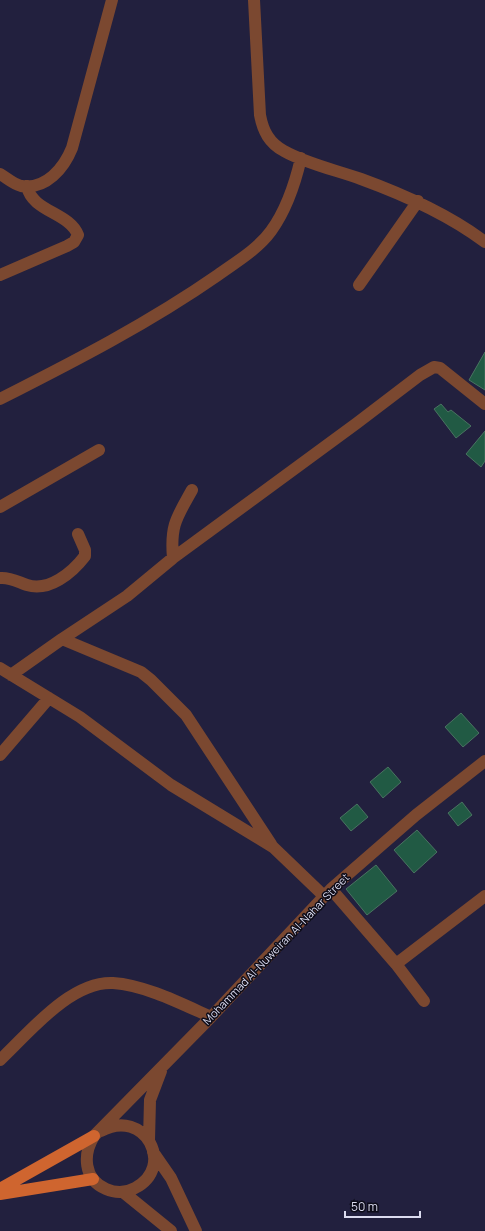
<svg xmlns="http://www.w3.org/2000/svg" width="485" height="1231" font-family="Manrope,sans-serif">
  <style>
    .building { fill: #215a44; stroke: #497361 }
    .lines { fill: none; stroke-linecap: round; stroke-linejoin: round }
    .minor { stroke: #7b4830; stroke-width: 12 }
    .major { stroke: #cf652f; stroke-width: 12 }
    .labels { text-anchor: middle; stroke-width: 3; stroke-linejoin: round; paint-order: stroke }
    .street-label { font-size: 11px; fill: #dbdbef; stroke: #0d0c19 }
  </style>
  <rect width="100%" height="100%" fill="#22203e"/>
  <!-- building -->
  <path class="building" d="M485,352V390L469,380Z
    M441,404L448,412L451,410L471,426L456,438L434,409Z
    M485,431V461L481,467L466,454Z
    M461,713L479,733L463,747L445,727Z
    M388,767L401,782L383,798L370,782Z
    M462,802L472,815L458,826L448,813Z
    M357,804L368,817L351,831L340,818Z
    M417,830L437,852L414,873L394,850Z
    M376,865L397,891L367,915L346,889Z"/>
  <g class="lines">
    <!-- minor -->
    <path class="minor" d="M254,0L260,115C263,131 269,143 284,151C307,164 336,170 361,179C405,195 448,214 485,242
      M0,174C7,178 13,184 21,186C46,190 64,168 72,148L112,0
      M0,275L67,246L74,242L78,235C69,212 32,212 27,186
      M359,285L418,201
      M0,399C75,361 149,323 218,275C236,262 258,249 271,231C287,209 295,184 301,158
      M0,507L99,450
      M173,558C170,525 177,517 192,490
      M0,578C10,577 18,582 27,585C49,592 72,573 85,556V550L78,534
      M62,639L141,672L151,680L186,715L271,844
      M0,668L80,717L171,785L273,847L324,896
      M11,675L62,639L127,596L173,558L357,423L420,375L434,367L440,368L485,404
      M0,755L49,698
      M331,889L396,964L424,1001
      M396,964L485,896
      M0,1060C29,1033 70,981 113,983C145,985 182,1004 211,1017
      M101,1131C145,1107 176,1167 135,1188C126,1193 115,1193 106,1189C83,1179 83,1154 94,1136L211,1017L331,889L416,815L485,761
      M149,1140L150,1100L161,1071
      M153,1152L171,1178L196,1231
      M123,1192L171,1231"/>
    <!-- major -->
    <path class="major" d="M0,1189L94,1136
      M0,1194L93,1179"/>
  </g>
  <g class="labels">
    <!-- street labels -->
    <g class="street-label">
      <text transform="translate(276 949) rotate(-46)" y="4">Mohammad Al-Nuweiran Al-Nahar Street</text>
    </g>
  </g>
  <!-- scale -->
  <path d="M345 1211v6h75v-6" fill="none" stroke="#dbdbef" stroke-width="2"/>
  <text x="351" y="1211" font-size="12" fill="#dbdbef" stroke="#0d0c19" stroke-width="3" paint-order="stroke">50 m</text>
</svg>
